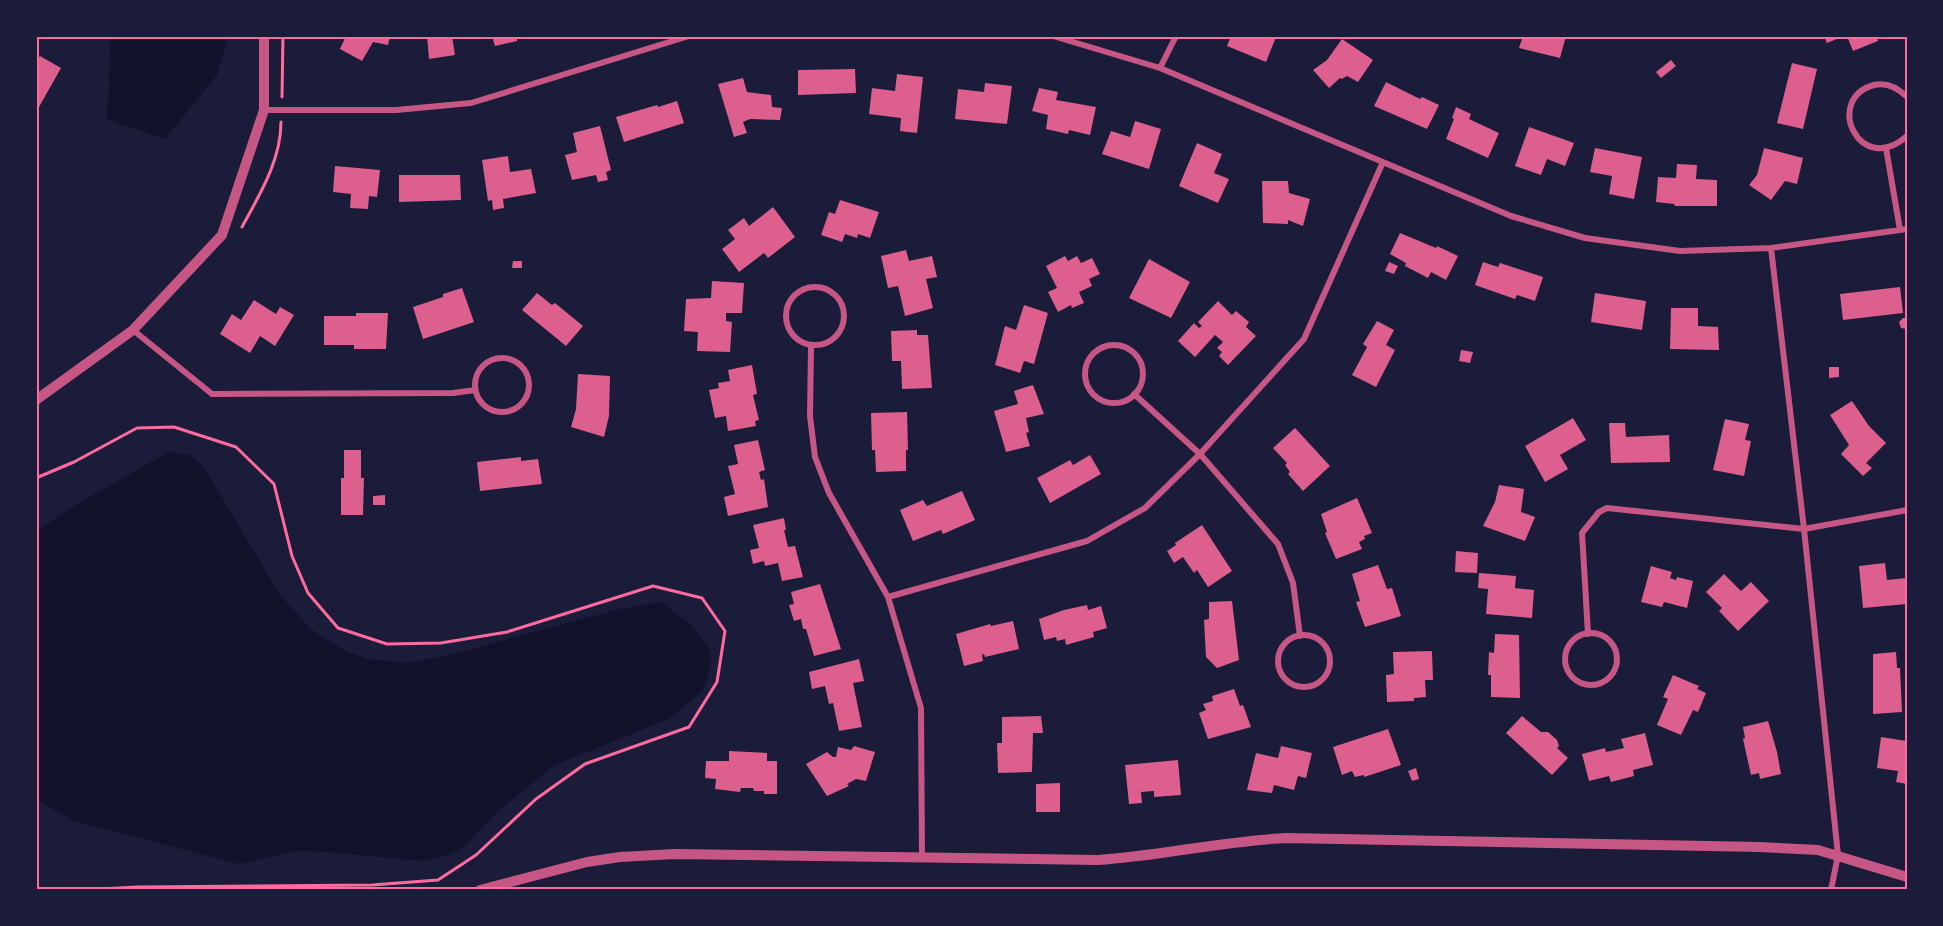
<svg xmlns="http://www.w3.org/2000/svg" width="1943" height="926" font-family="'PT Sans',sans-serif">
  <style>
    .water { fill: #12122b }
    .building { fill: #dd5f8e }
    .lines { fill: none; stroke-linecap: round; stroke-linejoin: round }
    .path { stroke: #ff6b9d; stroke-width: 3 }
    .minor { stroke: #c65784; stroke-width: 6 }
    .tertiary { stroke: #c65784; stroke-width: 10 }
    .neatline { fill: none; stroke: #ff6b9d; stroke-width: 2 }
  </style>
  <rect width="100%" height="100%" fill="#1b1b3a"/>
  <!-- water -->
  <path class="water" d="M111,36H228L217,75L165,139L107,120Z
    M169,452L191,455L205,469L280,595L311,629L343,650L368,659L408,663L445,656L619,609L661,602L690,624L710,649L711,667L703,690L671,718L555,765L499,810L464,847L449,855L425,861L315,851H294L239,864L74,821L36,799V531L72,507Z"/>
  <!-- building -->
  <path class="building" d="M346,36H390L388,45L373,42L362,61L340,49Z
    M427,36H452L455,55L429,59Z
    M492,36H522V37L517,38V41L495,46Z
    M1231,36H1273L1276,37L1266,62L1227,46Z
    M1523,36H1566L1560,58L1519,48Z
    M1824,36H1844L1827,43Z
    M1847,36H1876L1878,41L1853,51Z
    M1342,39L1373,60L1358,82L1347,76L1342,79L1340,78L1329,88L1313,70L1327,60Z
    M40,56L61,68L39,107L36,105V58L38,59Z
    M1671,60L1676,66L1661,78L1656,72Z
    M1792,63L1817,69L1803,129L1777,123Z
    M855,69L856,93L798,95V70Z
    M897,74L923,77L917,133L900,131L901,118L869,114L872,88L895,91Z
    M743,78L747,92L771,95L772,107L782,108L780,120L750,119L743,122L747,133L734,137L718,84Z
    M1386,82L1420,99L1422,97L1439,105L1427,129L1374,106Z
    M985,83L1012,86L1007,124L955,119L958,89L984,92Z
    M1039,88L1058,92L1056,100L1096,107L1090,135L1069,130L1068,134L1046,129L1048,115L1032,111Z
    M677,101L684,123L624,142L616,117L657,105L658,107Z
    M1456,107L1471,114L1469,119L1499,133L1488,158L1446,139L1454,119L1452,118Z
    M1135,121L1161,129L1149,169L1102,154L1111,131L1130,137Z
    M600,126L611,170L606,172L608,180L598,182L596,175L572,180L565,155L577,152L573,133Z
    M1529,127L1574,143L1565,166L1547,159L1541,175L1515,166Z
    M1197,143L1222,154L1214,173L1229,179L1218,203L1179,186Z
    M1595,148L1642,157L1634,199L1609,194L1612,176L1590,172Z
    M1764,148L1803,158L1797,184L1785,181L1771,200L1749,185L1757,175Z
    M508,156L510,172L531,169L536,193L503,199L504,208L493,210L492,200L488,201L482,160Z
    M1677,164L1697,165L1696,179L1717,180V206H1675L1674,204L1656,202L1658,177L1676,178Z
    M335,166L380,170L377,197L369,196L368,209L350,208L351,194L333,192Z
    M399,175H460L461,200L399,202Z
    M1262,181H1288L1289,193L1310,199L1303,226L1288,220V224L1263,223Z
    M840,200L879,212L870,238L858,234L857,238L845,234L842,242L821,235L829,212L835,214Z
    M773,207L795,237L768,258L764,253L739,272L722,249L735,239L728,230L744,218L749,226Z
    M1400,233L1436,248L1437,246L1458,256L1446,280L1431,272L1428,278L1405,266L1406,263L1390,254Z
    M906,250L909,261L932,256L937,277L926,279L933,308L905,316L898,286L888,288L881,256Z
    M1065,256L1068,261L1077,256L1081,263L1092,258L1100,274L1089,279L1092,286L1079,292L1084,303L1072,308L1071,305L1058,312L1048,292L1057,288L1046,266Z
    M1149,259L1190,282L1171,318L1129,298Z
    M513,261H522V268H512Z
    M1389,262L1398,266L1394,274L1385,271Z
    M1483,262L1498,267L1500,263L1543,277L1535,301L1517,295L1515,299L1475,285Z
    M712,281L744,283L742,313H726V321L732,322L730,352L697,351L698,332L684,331L686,299L711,298Z
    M1900,287L1903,313L1843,320L1840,294Z
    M462,288L474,322L423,339L413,307L443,297V294Z
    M537,293L552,305L555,303L583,326L566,346L522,310Z
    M1595,293L1646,301L1642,330L1591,322Z
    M254,300L276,314L280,307L294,315L275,346L260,336L250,353L220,334L232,314L241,320Z
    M1218,301L1232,315L1236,311L1249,322L1246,327L1256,336L1228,365L1219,356L1222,352L1217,348L1223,342L1215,335L1195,357L1178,341L1194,323L1199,328L1202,326L1198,322Z
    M1024,305L1048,313L1034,364L1024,361L1020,373L995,365L1005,326L1016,330Z
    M1671,308H1698V326L1718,327L1719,350L1670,349Z
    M356,313H388L386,349H354V345H324V316H356Z
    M1903,318H1907V329L1901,328L1899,322Z
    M1377,321L1394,330L1386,345L1395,350L1376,387L1352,375L1367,347L1363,344Z
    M917,330V335H928L932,388L902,389L901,361H892L891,331Z
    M1461,350L1473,352L1470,363L1459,361Z
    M752,365L757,394L753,395L759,420L755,421L756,426L728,431L726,416L715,418L709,390L719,388L718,383L730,381L728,370Z
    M1829,367H1839V377L1829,378Z
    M578,374L610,376L609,416L604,437L571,427L576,409Z
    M1033,385L1044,414L1026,418L1029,432L1026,433L1030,446L1006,452L994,411L1018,404L1014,391Z
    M1852,401L1869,426L1886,443L1866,463L1872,468L1863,476L1841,454L1849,445L1830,415Z
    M907,412L908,450H906V471L876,472L875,450H872L871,413Z
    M1573,418L1586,440L1560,455L1568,469L1545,482L1525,446Z
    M1725,419L1749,424L1745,440L1751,441L1744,476L1713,470Z
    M1609,423H1625L1626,437L1669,435L1670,462L1611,463Z
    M1295,428L1330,466L1303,491L1288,474L1290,472L1285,465L1287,463L1273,448Z
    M758,440L765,470L759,472L761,480L764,479L768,507L728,516L724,497L735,494L728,466L738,464L734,445Z
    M344,450H361V478H364L363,515H341V478H344Z
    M1090,455L1101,474L1050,503L1037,478L1070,460L1073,465Z
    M521,457V461L538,459L542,484L480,491L477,462Z
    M1499,485L1524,489L1521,512L1535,517L1525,541L1483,526L1495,502Z
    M962,491L975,520L943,534L941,530L913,541L900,510L923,500L927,506Z
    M385,495V505H373V496Z
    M1357,498L1372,533L1364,536L1365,539L1359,542L1362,549L1336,559L1325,533L1327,532L1321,514Z
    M784,518L786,530H784L788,547L795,546L803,577L782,581L778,563L765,566L764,561L753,564L750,550L759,548L753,525Z
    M1202,525L1232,571L1208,587L1197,570L1194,573L1183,557L1174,563L1167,551L1176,545L1175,543Z
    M1456,551L1478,553L1477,573L1455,572Z
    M1885,563L1887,580L1907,578V604L1863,608L1859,566Z
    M1378,565L1387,589L1392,588L1401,616L1365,627L1356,602L1360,601L1352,574Z
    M1651,566L1672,572L1670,578L1676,580L1677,577L1693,581L1687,608L1664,602L1662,607L1641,602Z
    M1479,573L1516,576L1515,588L1534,590L1532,618L1486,614L1488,589L1478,588Z
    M1724,574L1741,591L1751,582L1769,601L1738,631L1719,611L1722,608L1706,592Z
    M820,584L841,649L814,656L806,629H803L801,619L794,621L789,605L794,604L791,592Z
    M1232,601L1239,660L1217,668L1206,657L1204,620L1209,619V602Z
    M1087,605L1088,610L1101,606L1107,628L1093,632L1094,637L1066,645L1065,639L1057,641L1056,637L1044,640L1039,619L1064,610Z
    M1013,621L1019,649L985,657L984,654L982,655L983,661L964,666L956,634L990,624L991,626Z
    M1495,634L1519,635L1520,698L1491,697V675H1488L1489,652L1494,653Z
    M1432,651L1433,680H1425L1426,697L1414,698V701L1387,702L1386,675L1394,674L1393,652Z
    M1896,652L1897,668H1900L1902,712L1873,714V654Z
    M859,659L864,681L853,683L862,727L839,731L833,703L829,704L825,686L812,689L809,672Z
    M1673,675L1699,686L1697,689L1706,693L1698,712L1693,710L1681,735L1657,725L1668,699L1663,697Z
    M1234,689L1240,706L1243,705L1251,727L1208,739L1199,713L1206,710L1203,704L1213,701L1212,696Z
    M1041,716L1043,733H1033L1032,772L998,773L997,743H1002V717Z
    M1522,716L1541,732H1548L1557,740L1559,746L1557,748L1568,758L1552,775L1506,733Z
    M1768,721L1777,752L1781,774L1760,779L1759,773L1751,775L1743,739L1745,738L1743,727Z
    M1388,729L1401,765L1364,777V775L1355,777L1352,771L1342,775L1333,747Z
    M1645,733L1653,765L1633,770L1634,776L1611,782L1609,776L1589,781L1582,754L1605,748L1606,752L1624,748L1621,739Z
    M1881,737L1907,741V784L1896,782L1898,771L1877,768Z
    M854,746L875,752L866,781L856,779L847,784L849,786L827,796L806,764L827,752L833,757H836L838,747L851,750Z
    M1281,746L1312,753L1306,778L1298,776L1294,790L1274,785L1272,793L1247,790L1256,753L1278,758Z
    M729,751L767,753V761H777V794H764V791H754L753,788H741L740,792L715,789L716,779L705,778L706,761H729Z
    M1178,760L1181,795L1154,797V791L1141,792L1142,803L1129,804L1125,765Z
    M1416,768L1419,779L1412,781L1408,771Z
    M1060,783V812H1036V784Z"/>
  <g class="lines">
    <!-- path -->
    <path class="path" d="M282,97L283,36
      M242,227C260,194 281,160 281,122
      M36,478L74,462L137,428L174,427L236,447L274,484L292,556L308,593L338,628L387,644L441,643L507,632L653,586L702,598L725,631L717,682L689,727L585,764L536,799L476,855L438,880L372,885L137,887L82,890"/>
    <!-- minor -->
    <path class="minor" d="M1053,36L1160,68L1511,216L1585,238L1680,251L1771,248L1907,229
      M1160,68L1176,36
      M1907,97C1898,88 1887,82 1874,85C1823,99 1860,178 1907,136
      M264,110H396L471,103L689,36
      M1886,148L1900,230
      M1771,248L1804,529L1838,855L1831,890
      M786 316a29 29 0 1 1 58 0a29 29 0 1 1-58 0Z
      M133,330L212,394L453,393L475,390
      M1085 374a29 29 0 1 1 58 0a29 29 0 1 1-58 0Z
      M811,346L810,416L815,457L829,493L888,597L921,708L922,857
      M475 385a27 27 0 1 1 54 0a27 27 0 1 1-54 0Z
      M1134,394L1200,454L1278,544L1293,583L1300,636
      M888,597L1087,541L1145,508L1200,454L1304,339L1383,162
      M1565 659a26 26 0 1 1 52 0a26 26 0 1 1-52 0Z
      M1588,634L1582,533L1599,512L1607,508L1804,529L1907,510
      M1278 661a26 26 0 1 1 52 0a26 26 0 1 1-52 0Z"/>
    <!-- tertiary -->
    <path class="tertiary" d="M36,400L133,330L222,235L264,110V36
      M480,890L587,862L620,857L675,854L1098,860C1161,856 1222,841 1286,838L1760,847L1818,850L1907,877"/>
  </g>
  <!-- border -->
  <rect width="1943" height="926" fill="none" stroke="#1b1b3a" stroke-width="75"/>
  <rect x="38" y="38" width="1868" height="850" class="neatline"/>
</svg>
